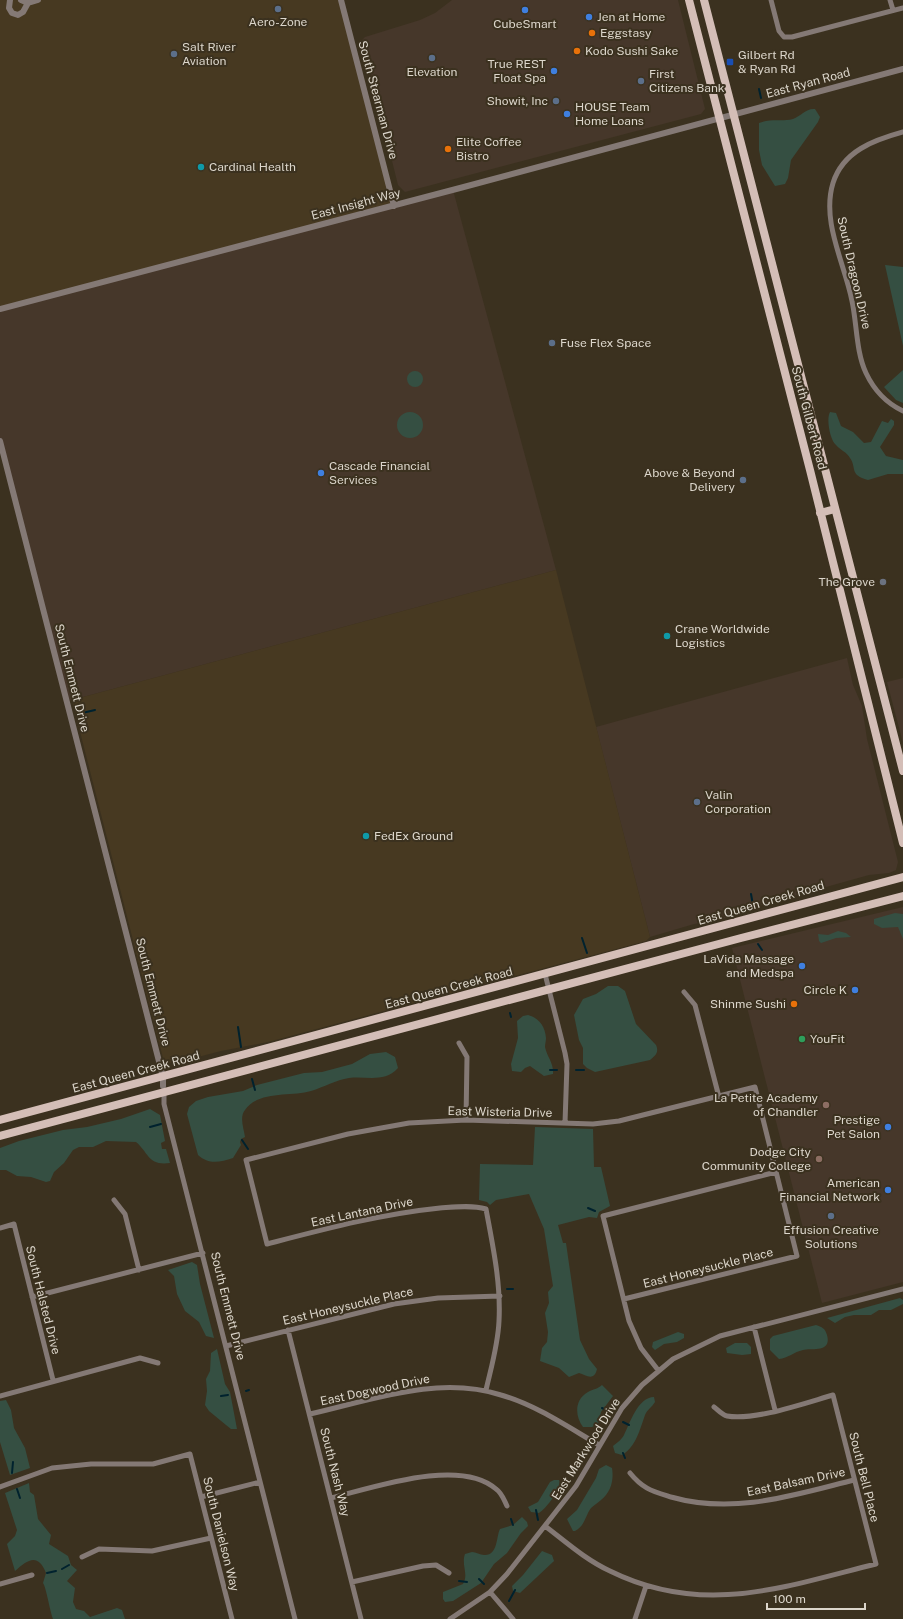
<svg xmlns="http://www.w3.org/2000/svg" width="903" height="1619" font-family="'Public Sans',sans-serif">
  <style>
    .commercial { fill: #46372a }
    .built { fill: #473921 }
    .green { fill: #354f42 }
    .lines { fill: none; stroke-linecap: round; stroke-linejoin: round }
    .stream { stroke: #00222e; stroke-width: 2 }
    .minor { stroke: #847975; stroke-width: 5 }
    .tertiary { stroke: #847975; stroke-width: 6 }
    .primary { stroke: #d4beb7; stroke-width: 8 }
    .service-dot { fill: #5c6f8a; stroke: #3b311f; stroke-width: 1.5 }
    .shop-dot { fill: #3f7fe0; stroke: #3b311f; stroke-width: 1.5 }
    .food-dot { fill: #e8710a; stroke: #3b311f; stroke-width: 1.5 }
    .transit-dot { fill: #1a4fb4; stroke: #3b311f; stroke-width: 1.5 }
    .culture-dot { fill: #0f9aa8; stroke: #3b311f; stroke-width: 1.5 }
    .worship-dot { fill: #6b7280; stroke: #3b311f; stroke-width: 1.5 }
    .leisure-dot { fill: #2e9e5b; stroke: #3b311f; stroke-width: 1.5 }
    .education-dot { fill: #8d6e63; stroke: #3b311f; stroke-width: 1.5 }
    .labels { text-anchor: middle; stroke-width: 4; stroke-linejoin: round; paint-order: stroke }
    .poi-label { font-size: 12px; fill: #dcd6cb; stroke: #3b311f; text-anchor: start }
    .street-label { font-size: 12px; fill: #dcd6cb; stroke: #3b311f }
  </style>
  <rect width="100%" height="100%" fill="#3b311f"/>
  <!-- commercial -->
  <path class="commercial" d="M452,0H678L705,109L701,114L405,192L398,185L362,40L365,37L420,20L435,13Z
    M453,190L556,570L72,700L66,699L0,441V309Z
    M847,658L853,685L862,706L867,739L898,862L896,870L889,873L869,875L826,887L742,911L723,919L694,924L650,937L596,727Z
    M903,678V743L887,682Z
    M903,907V1282L822,1303L732,948Z"/>
  <!-- built -->
  <path class="built" d="M0,0H341L394,206L0,309Z
    M556,570L650,937L646,941L268,1042L221,1051L175,1063L166,1062L163,1058L72,700Z"/>
  <!-- green -->
  <path class="green" d="M815,109L820,117L818,122L791,160L788,178L785,184L775,186L762,165L759,150V123C772,118 782,122 793,119C801,116 806,108 815,109Z
    M885,265L903,267V346Z
    M903,370V403L896,400L884,387Z
    M407 379a8 8 0 1 1 16 0a8 8 0 1 1-16 0Z
    M397 425a13 13 0 1 1 26 0a13 13 0 1 1-26 0Z
    M830,412L836,413L841,426L853,432L864,443L871,442L882,421L888,423L891,419L894,421V425L880,447L886,456L903,460V474H888L868,480C849,475 857,468 850,458C847,452 840,450 836,445C830,440 826,419 830,412Z
    M895,913L903,914V939L898,927L882,928L874,924V919Z
    M838,931L846,933L851,937L836,938L821,943L819,941L818,934L828,935Z
    M608,986H618L625,991L636,1024L656,1045C659,1052 656,1055 650,1060L595,1072L587,1068L583,1064V1048L579,1040L574,1015L583,999L596,994Z
    M528,1015C539,1018 545,1026 546,1038C546,1041 545,1044 545,1047C547,1057 554,1063 553,1074L544,1076L530,1066L525,1068L521,1072L512,1071L511,1064L518,1038L517,1021L523,1016Z
    M386,1052L395,1057L398,1068C384,1083 368,1076 349,1078C336,1080 324,1087 311,1091C291,1097 259,1090 245,1110C239,1117 244,1129 245,1137L241,1139L240,1142L241,1145L233,1158C220,1162 209,1165 198,1155L187,1114L189,1107L196,1101L208,1097L243,1091L257,1085L304,1073L322,1072L352,1064L370,1054Z
    M150,1109L160,1115L165,1141L161,1143L162,1149H166L170,1163C148,1166 149,1153 136,1142L106,1141L93,1147H79L73,1150L64,1163L54,1172L50,1181L46,1182L31,1177L17,1176L6,1170H0V1148L19,1141L63,1130L87,1127L121,1119Z
    M535,1127L593,1129L594,1167H601L610,1206L599,1212L597,1218L589,1217L558,1225L563,1243H566L580,1340L589,1359L597,1369C594,1382 586,1375 579,1373L569,1377L559,1368L540,1361L542,1348L547,1342L548,1332L545,1313L549,1303L548,1292L553,1286L544,1229L529,1194L496,1200L490,1205L487,1202L479,1200L480,1164L533,1165Z
    M192,1262L197,1265L200,1284L214,1338L206,1336L199,1322L185,1311L177,1294L174,1276L168,1270Z
    M900,1298L903,1300V1304L891,1310H879L871,1315H854L845,1317L835,1323L827,1318Z
    M816,1325C822,1327 825,1328 827,1335C832,1353 812,1348 803,1350C794,1352 788,1358 779,1359L770,1350V1339L773,1336Z
    M678,1332L684,1334V1338L677,1342L664,1344L655,1350L652,1347L653,1342Z
    M735,1343H747L751,1347V1354L742,1355L727,1353L726,1348Z
    M217,1349L225,1384L230,1392L237,1429H231L226,1425L209,1411L205,1405L207,1391L206,1379L210,1371L211,1353Z
    M602,1385L613,1396L601,1412L598,1424L592,1427H583C575,1416 574,1400 588,1392C593,1389 598,1389 602,1385Z
    M654,1397L655,1402C652,1407 647,1410 645,1415C640,1429 636,1447 622,1455L615,1453L613,1446C617,1443 622,1439 624,1435C630,1423 638,1397 654,1397Z
    M6,1400L11,1410L14,1428L25,1448L30,1468L10,1475L0,1442V1401Z
    M606,1465L612,1468C614,1480 611,1492 601,1500C598,1503 594,1505 591,1508C585,1516 585,1526 575,1531H573L567,1519L577,1510L596,1478L599,1469Z
    M554,1480H559C562,1488 546,1509 539,1513L531,1512L528,1507L538,1502L550,1482Z
    M29,1483L30,1492L34,1495L38,1519L51,1535L49,1544L68,1556L71,1565L77,1570L67,1581L75,1588L73,1602L76,1609L84,1611L90,1617L117,1608L122,1610L125,1619H53C50,1611 46,1587 43,1583L46,1573C38,1552 27,1560 15,1571L7,1544L15,1536L17,1530L5,1493Z
    M522,1517L527,1522L528,1526L521,1533L507,1553L494,1564L481,1583L453,1601L445,1602L443,1599V1592L463,1584C469,1574 461,1565 465,1554L472,1552C476,1552 480,1555 484,1555C498,1556 496,1537 500,1529L513,1525Z
    M542,1551L552,1555L554,1561L520,1593L513,1591L512,1586L523,1575Z"/>
  <g class="lines">
    <!-- stream -->
    <path class="stream" d="M759,89L761,98
      M78,714L95,710
      M751,894L753,905
      M582,938L587,953
      M758,944L762,950
      M510,1013L511,1017
      M238,1027L241,1047
      M550,1070H557
      M576,1070H584
      M252,1079L255,1090
      M150,1127L161,1124
      M242,1140L248,1149
      M588,1208L595,1211
      M507,1289H513
      M246,1391L249,1390
      M221,1396L228,1395
      M602,1408L608,1411
      M623,1422L629,1425
      M623,1453L625,1458
      M12,1473L13,1462
      M17,1489L20,1498
      M536,1510L538,1520
      M511,1519L513,1525
      M62,1569L69,1565
      M47,1573L56,1571
      M479,1579L484,1584
      M459,1581L467,1582
      M509,1601L515,1590"/>
    <!-- minor -->
    <path class="minor" d="M771,0L779,31L784,37H792L903,8
      M890,0L893,10
      M903,132C874,140 843,151 833,183C821,222 845,264 852,301C857,324 856,352 866,373C874,390 886,403 903,411
      M545,974L565,1053L567,1064L565,1123
      M684,992L695,1005L719,1097
      M459,1043L467,1057L466,1120
      M164,1091V1104L295,1619
      M114,1200L125,1214L139,1270
      M0,1228L14,1224L53,1380
      M32,1297L203,1253
      M754,1327L775,1410
      M288,1330L361,1619
      M226,1346L394,1304L438,1298L500,1296
      M658,1370L641,1348L629,1321L603,1216L776,1172
      M486,1390C491,1368 498,1345 499,1321C501,1283 493,1247 486,1209C472,1205 455,1207 440,1208C381,1214 325,1229 267,1244L246,1160L348,1134L409,1123L466,1120L593,1124L619,1121L755,1087L797,1256L624,1299
      M0,1396L140,1358L158,1363
      M310,1414C372,1400 438,1375 501,1395C536,1405 568,1427 599,1445
      M630,1473C643,1489 652,1491 671,1497C734,1515 794,1495 854,1480
      M0,1487L52,1468L91,1464H153L190,1454L232,1619
      M201,1497L260,1482
      M331,1498C372,1488 460,1457 496,1489C502,1493 504,1500 507,1506
      M545,1526C566,1542 586,1560 610,1571C703,1617 783,1587 876,1564L833,1395C805,1403 754,1421 727,1416C722,1415 718,1410 714,1407
      M82,1557L99,1549L152,1551L211,1538
      M352,1582L423,1566L436,1565L449,1573
      M0,1584L32,1575
      M490,1592L513,1619
      M450,1619L490,1592L507,1574L576,1486L622,1408L642,1385L673,1359L720,1336L903,1289
      M635,1619L646,1586"/>
    <!-- tertiary -->
    <path class="tertiary" d="M10,0L9,8L12,13L18,15L23,12L28,3
      M21,0L28,3L38,0
      M341,0L394,206
      M0,309L460,188L903,69
      M0,441L163,1077V1086"/>
    <!-- primary -->
    <path class="primary" d="M689,0L810,470L903,843
      M704,0L903,771
      M820,513L835,509
      M0,1120L903,877
      M0,1136L741,938L903,896"/>
  </g>
  <!-- markers -->
  <g class="service-dot">
    <circle cx="278" cy="9" r="4"/>
    <circle cx="174" cy="54" r="4"/>
    <circle cx="432" cy="58" r="4"/>
    <circle cx="641" cy="81" r="4"/>
    <circle cx="556" cy="101" r="4"/>
    <circle cx="552" cy="343" r="4"/>
    <circle cx="743" cy="480" r="4"/>
    <circle cx="697" cy="802" r="4"/>
    <circle cx="831" cy="1216" r="4"/>
  </g>
  <g class="shop-dot">
    <circle cx="525" cy="10" r="4"/>
    <circle cx="589" cy="17" r="4"/>
    <circle cx="554" cy="71" r="4"/>
    <circle cx="567" cy="114" r="4"/>
    <circle cx="321" cy="473" r="4"/>
    <circle cx="802" cy="966" r="4"/>
    <circle cx="855" cy="990" r="4"/>
    <circle cx="888" cy="1127" r="4"/>
    <circle cx="888" cy="1190" r="4"/>
  </g>
  <g class="food-dot">
    <circle cx="592" cy="33" r="4"/>
    <circle cx="577" cy="51" r="4"/>
    <circle cx="448" cy="149" r="4"/>
    <circle cx="794" cy="1004" r="4"/>
  </g>
  <rect class="transit-dot" x="726" y="58" width="8" height="8" rx="2"/>
  <g class="culture-dot">
    <circle cx="201" cy="167" r="4"/>
    <circle cx="667" cy="636" r="4"/>
    <circle cx="366" cy="836" r="4"/>
  </g>
  <circle class="worship-dot" cx="883" cy="582" r="4"/>
  <circle class="leisure-dot" cx="802" cy="1039" r="4"/>
  <g class="education-dot">
    <circle cx="826" cy="1105" r="4"/>
    <circle cx="819" cy="1159" r="4"/>
  </g>
  <g class="labels">
    <!-- poi labels -->
    <g class="poi-label">
      <text x="597" y="21">Jen at Home</text>
      <text x="278" y="26" text-anchor="middle">Aero-Zone</text>
      <text x="525" y="28" text-anchor="middle">CubeSmart</text>
      <text x="600" y="37">Eggstasy</text>
      <text x="182" y="51">Salt River<tspan x="182" dy="14">Aviation</tspan></text>
      <text x="585" y="55">Kodo Sushi Sake</text>
      <text x="738" y="59">Gilbert Rd<tspan x="738" dy="14">&amp; Ryan Rd</tspan></text>
      <text x="546" y="68" text-anchor="end">True REST<tspan x="546" dy="14">Float Spa</tspan></text>
      <text x="432" y="76" text-anchor="middle">Elevation</text>
      <text x="649" y="78">First<tspan x="649" dy="14">Citizens Bank</tspan></text>
      <text x="548" y="105" text-anchor="end">Showit, Inc</text>
      <text x="575" y="111">HOUSE Team<tspan x="575" dy="14">Home Loans</tspan></text>
      <text x="456" y="146">Elite Coffee<tspan x="456" dy="14">Bistro</tspan></text>
      <text x="209" y="171">Cardinal Health</text>
      <text x="560" y="347">Fuse Flex Space</text>
      <text x="329" y="470">Cascade Financial<tspan x="329" dy="14">Services</tspan></text>
      <text x="735" y="477" text-anchor="end">Above &amp; Beyond<tspan x="735" dy="14">Delivery</tspan></text>
      <text x="875" y="586" text-anchor="end">The Grove</text>
      <text x="675" y="633">Crane Worldwide<tspan x="675" dy="14">Logistics</tspan></text>
      <text x="705" y="799">Valin<tspan x="705" dy="14">Corporation</tspan></text>
      <text x="374" y="840">FedEx Ground</text>
      <text x="794" y="963" text-anchor="end">LaVida Massage<tspan x="794" dy="14">and Medspa</tspan></text>
      <text x="847" y="994" text-anchor="end">Circle K</text>
      <text x="786" y="1008" text-anchor="end">Shinme Sushi</text>
      <text x="810" y="1043">YouFit</text>
      <text x="818" y="1102" text-anchor="end">La Petite Academy<tspan x="818" dy="14">of Chandler</tspan></text>
      <text x="880" y="1124" text-anchor="end">Prestige<tspan x="880" dy="14">Pet Salon</tspan></text>
      <text x="811" y="1156" text-anchor="end">Dodge City<tspan x="811" dy="14">Community College</tspan></text>
      <text x="880" y="1187" text-anchor="end">American<tspan x="880" dy="14">Financial Network</tspan></text>
      <text x="831" y="1234" text-anchor="middle">Effusion Creative<tspan x="831" dy="14">Solutions</tspan></text>
    </g>
    <!-- street labels -->
    <g class="street-label">
      <text transform="translate(808 83) rotate(-15)" y="4">East Ryan Road</text>
      <text transform="translate(378 100) rotate(75)" y="4">South Stearman Drive</text>
      <text transform="translate(356 204) rotate(-15)" y="4">East Insight Way</text>
      <text transform="translate(854 273) rotate(77)" y="4">South Dragoon Drive</text>
      <text transform="translate(809 418) rotate(75)" y="4">South Gilbert Road</text>
      <text transform="translate(72 678) rotate(76)" y="4">South Emmett Drive</text>
      <text transform="translate(761 903) rotate(-16)" y="4">East Queen Creek Road</text>
      <text transform="translate(449 988) rotate(-15)" y="4">East Queen Creek Road</text>
      <text transform="translate(153 992) rotate(76)" y="4">South Emmett Drive</text>
      <text transform="translate(136 1072) rotate(-15)" y="4">East Queen Creek Road</text>
      <text transform="translate(500 1112) rotate(1)" y="4">East Wisteria Drive</text>
      <text transform="translate(362 1212) rotate(-12)" y="4">East Lantana Drive</text>
      <text transform="translate(708 1268) rotate(-14)" y="4">East Honeysuckle Place</text>
      <text transform="translate(43 1300) rotate(76)" y="4">South Halsted Drive</text>
      <text transform="translate(228 1306) rotate(76)" y="4">South Emmett Drive</text>
      <text transform="translate(348 1306) rotate(-13)" y="4">East Honeysuckle Place</text>
      <text transform="translate(375 1390) rotate(-12)" y="4">East Dogwood Drive</text>
      <text transform="translate(586 1449) rotate(-58)" y="4">East Markwood Drive</text>
      <text transform="translate(335 1472) rotate(76)" y="4">South Nash Way</text>
      <text transform="translate(864 1477) rotate(76)" y="4">South Bell Place</text>
      <text transform="translate(796 1482) rotate(-12)" y="4">East Balsam Drive</text>
      <text transform="translate(221 1534) rotate(76)" y="4">South Danielson Way</text>
    </g>
  </g>
  <!-- scale -->
  <path d="M767 1603v6h98v-6" fill="none" stroke="#dcd6cb" stroke-width="2"/>
  <text x="773" y="1603" font-size="12" fill="#dcd6cb" stroke="#3b311f" stroke-width="3" paint-order="stroke">100 m</text>
</svg>
